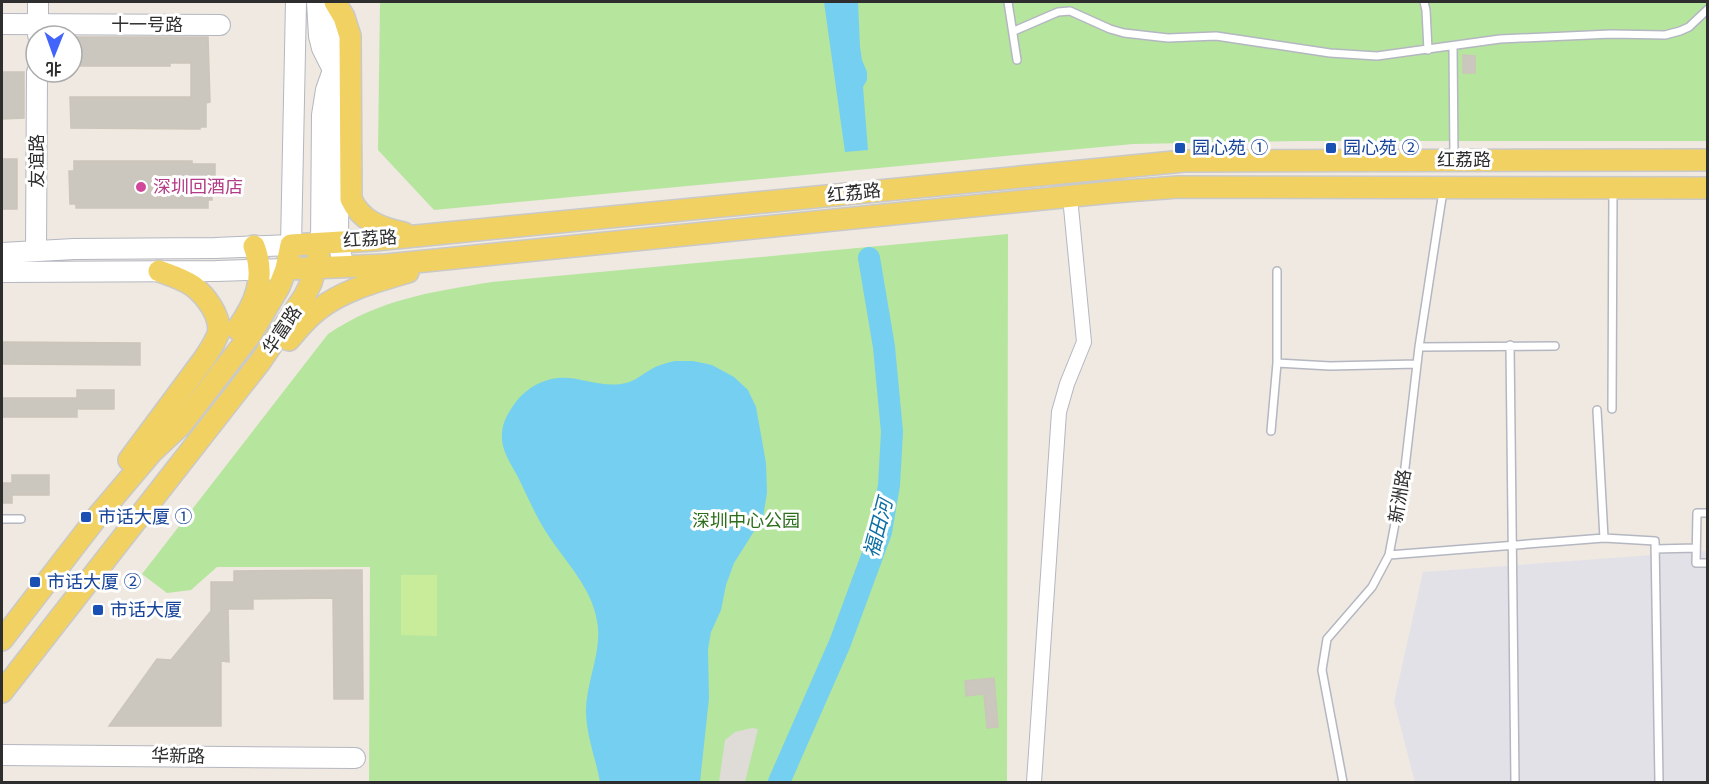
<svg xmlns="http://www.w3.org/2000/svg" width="1709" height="784" font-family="'PT Sans','Noto Sans SC',sans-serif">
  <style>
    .industrial { fill: #e3e1e8 }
    .green { fill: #b6e59e }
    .pitch { fill: #c9ec9a }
    .plaza { fill: #dfdcd8 }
    .water { fill: #75cff0 }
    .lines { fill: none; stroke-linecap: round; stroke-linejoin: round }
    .river { stroke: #75cff0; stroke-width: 22 }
    .building { fill: #cbc7bf; stroke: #cbc5ba; stroke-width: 1.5 }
    .lane-casing { stroke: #b4b7c1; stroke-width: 10 }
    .street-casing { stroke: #b4b7c1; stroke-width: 16 }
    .secondary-casing { stroke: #b4b7c1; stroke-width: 22 }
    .primary-casing { stroke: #c9c9c9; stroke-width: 24 }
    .lane { stroke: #fff; stroke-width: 7 }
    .street { stroke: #fff; stroke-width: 14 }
    .secondary { stroke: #fff; stroke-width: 20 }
    .primary { stroke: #f2d163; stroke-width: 21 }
    .transit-dot { fill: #1a4fb4; stroke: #fff; stroke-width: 2 }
    .hotel-dot { fill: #d1479c; stroke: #fff; stroke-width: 2 }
    .labels { text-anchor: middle; stroke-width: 6; stroke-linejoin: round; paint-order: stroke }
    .street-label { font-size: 18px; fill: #2e2e2e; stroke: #fff }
    .transit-label { font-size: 18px; fill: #164399; stroke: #fff; text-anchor: start }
    .hotel-label { font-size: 18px; fill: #b23c85; stroke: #fff; text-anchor: start }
    .park-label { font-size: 18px; fill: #2c6e1b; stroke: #fff }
    .water-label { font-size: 20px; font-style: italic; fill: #0d6fa3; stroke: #fff }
  </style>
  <rect width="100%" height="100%" fill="#efe9e1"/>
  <!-- industrial -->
  <path class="industrial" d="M1707,551V782H1415L1394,702L1423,572Z"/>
  <!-- green -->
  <path class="green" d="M380,2H1707V141H1301L1133,144L434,210L378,150Z
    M1008,234L1007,782H369L370,567H217L191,590L167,593L142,574L328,334C380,299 431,292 492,282Z"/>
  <!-- pitch -->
  <path class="pitch" d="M401,575H437V636L401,635Z"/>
  <!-- plaza -->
  <path class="plaza" d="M752,728L758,729L745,782H719L725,740L735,732Z"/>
  <!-- water -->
  <path class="water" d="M824,2H858L860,47L862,60L867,72V80L863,87L868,150L845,152Z
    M675,361H693L712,365L734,377L748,390L756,407L766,463L767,493L763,517L734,563L726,585L721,610L711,632L708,649L709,698L700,782H600C596,759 586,735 586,711C586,681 603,650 597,621C592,589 567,563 550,538C537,519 528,498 518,477C512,466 503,453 502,440C501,426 506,416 513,406C520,395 532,385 545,381C571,371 595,388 621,384C632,383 640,376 650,370C658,365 666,363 675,361Z"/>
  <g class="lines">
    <!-- river -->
    <path class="river" d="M779,782L840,643L881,532L889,485L892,432L884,347L869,258"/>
  </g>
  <!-- building -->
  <path class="building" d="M73,37H208L210,102L206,103V127H200V129L71,128L70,97H191V63H170V66H73Z
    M1463,55L1475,56V73H1463Z
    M2,72H24V118L2,119Z
    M2,159H17V209H2Z
    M74,161H192V164H215V178H212V200H208V208H76V204H70L69,171H74Z
    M2,342L140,343V365L2,364Z
    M77,390H114V409H77V417H2V398H77Z
    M12,475H49V495H12V503H2V483H12Z
    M362,570L363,699H334L333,598L253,599V609H228L229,662L221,661V726H109L157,659L171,660L211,611V582H234V571Z
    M994,678L998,727L987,728L984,694L966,696L965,681Z"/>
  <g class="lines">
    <defs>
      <path id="lane" d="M1008,2L1017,60
        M1424,2L1426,10L1428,50
        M1014,31L1058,12L1070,11L1110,29L1124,33L1168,38L1216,36L1330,53L1377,56L1500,39L1611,34L1665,35L1680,31L1689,27L1708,9
        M1453,46L1454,157
        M1510,345L1515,782
        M1419,347L1555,346
        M1277,363L1330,366L1417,364
        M1612,409L1613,191
        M1597,410L1604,538
        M1271,431L1277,363V271
        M1708,513H1697L1696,563H1708
        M2,519H21
        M1655,549L1696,548
        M1389,555L1604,538L1655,541L1659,782
        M1343,782L1322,670L1327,639L1372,587L1389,555L1404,476L1419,347L1443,191"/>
      <path id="street" d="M1034,782L1059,412L1067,384L1084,342L1070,197"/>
      <path id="secondary" d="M317,2L319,36L322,48L333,70L339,98L338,242L344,267
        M2,24L220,25
        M38,35V2
        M321,243L322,115L326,90L333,70V2
        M36,251L37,72
        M2,253L74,249L215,248L291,245L296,2
        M2,272L216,271L286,269
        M2,755L355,758"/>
      <path id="primary" d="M335,2L344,17L350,36L351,199C361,221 382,229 404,233
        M286,269L386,265L1113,192L1178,187L1708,188
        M237,329C256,303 266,278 254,246
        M289,340C298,329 307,318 318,310C343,290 378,281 408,272
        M129,460L204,359C209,351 215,343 218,334C222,317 206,296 193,286C183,279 170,275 159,271
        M2,640L97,517L152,452L181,425L251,334L279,287L286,269L291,245L375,240L1184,161L1708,160
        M2,692L260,362L304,297L311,283L319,255"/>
    </defs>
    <!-- lane casing -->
    <use href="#lane" class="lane-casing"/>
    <!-- street casing -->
    <use href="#street" class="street-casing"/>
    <!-- secondary casing -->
    <use href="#secondary" class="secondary-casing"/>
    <!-- primary casing -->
    <use href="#primary" class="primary-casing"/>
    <!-- lane -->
    <use href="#lane" class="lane"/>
    <!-- street -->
    <use href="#street" class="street"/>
    <!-- secondary -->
    <use href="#secondary" class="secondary"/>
    <!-- primary -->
    <use href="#primary" class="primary"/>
  </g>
  <!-- markers -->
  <g class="transit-dot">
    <rect x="1174" y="142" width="12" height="12" rx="3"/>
    <rect x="1325" y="142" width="12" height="12" rx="3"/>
    <rect x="80" y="511" width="12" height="12" rx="3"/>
    <rect x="29" y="576" width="12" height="12" rx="3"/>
    <rect x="92" y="604" width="12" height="12" rx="3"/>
  </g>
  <circle class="hotel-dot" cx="141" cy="187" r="6"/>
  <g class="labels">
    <!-- street labels -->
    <g class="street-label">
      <text x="147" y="31">十一号路</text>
      <text x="1464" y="166">红荔路</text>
      <text transform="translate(37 161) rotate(-90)" y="6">友谊路</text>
      <text transform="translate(854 193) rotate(-6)" y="6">红荔路</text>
      <text transform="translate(370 239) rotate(-4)" y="6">红荔路</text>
      <text transform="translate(282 330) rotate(-56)" y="6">华富路</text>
      <text transform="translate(1400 496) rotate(-80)" y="6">新洲路</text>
      <text transform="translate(178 756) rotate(1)" y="6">华新路</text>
    </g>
    <!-- transit labels -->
    <g class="transit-label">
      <text x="1192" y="154">园心苑 ①</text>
      <text x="1343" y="154">园心苑 ②</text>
      <text x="98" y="523">市话大厦 ①</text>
      <text x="47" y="588">市话大厦 ②</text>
      <text x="110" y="616">市话大厦</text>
    </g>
    <!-- hotel labels -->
    <g class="hotel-label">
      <text x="153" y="193">深圳回酒店</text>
    </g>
    <!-- park labels -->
    <g class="park-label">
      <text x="746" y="527">深圳中心公园</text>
    </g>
    <!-- water labels -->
    <g class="water-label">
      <text transform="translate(878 528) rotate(-75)" y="7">福田河</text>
    </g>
  </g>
  <!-- border -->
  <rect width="1709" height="784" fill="none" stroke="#2e2e2e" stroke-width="6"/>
  <!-- north arrow -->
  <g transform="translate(54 54) rotate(181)"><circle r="28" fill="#ffffff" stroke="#ababab" stroke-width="1.5"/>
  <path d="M0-4.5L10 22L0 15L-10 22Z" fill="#4264fb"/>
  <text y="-9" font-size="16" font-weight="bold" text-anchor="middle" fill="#2e2e2e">北</text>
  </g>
</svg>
